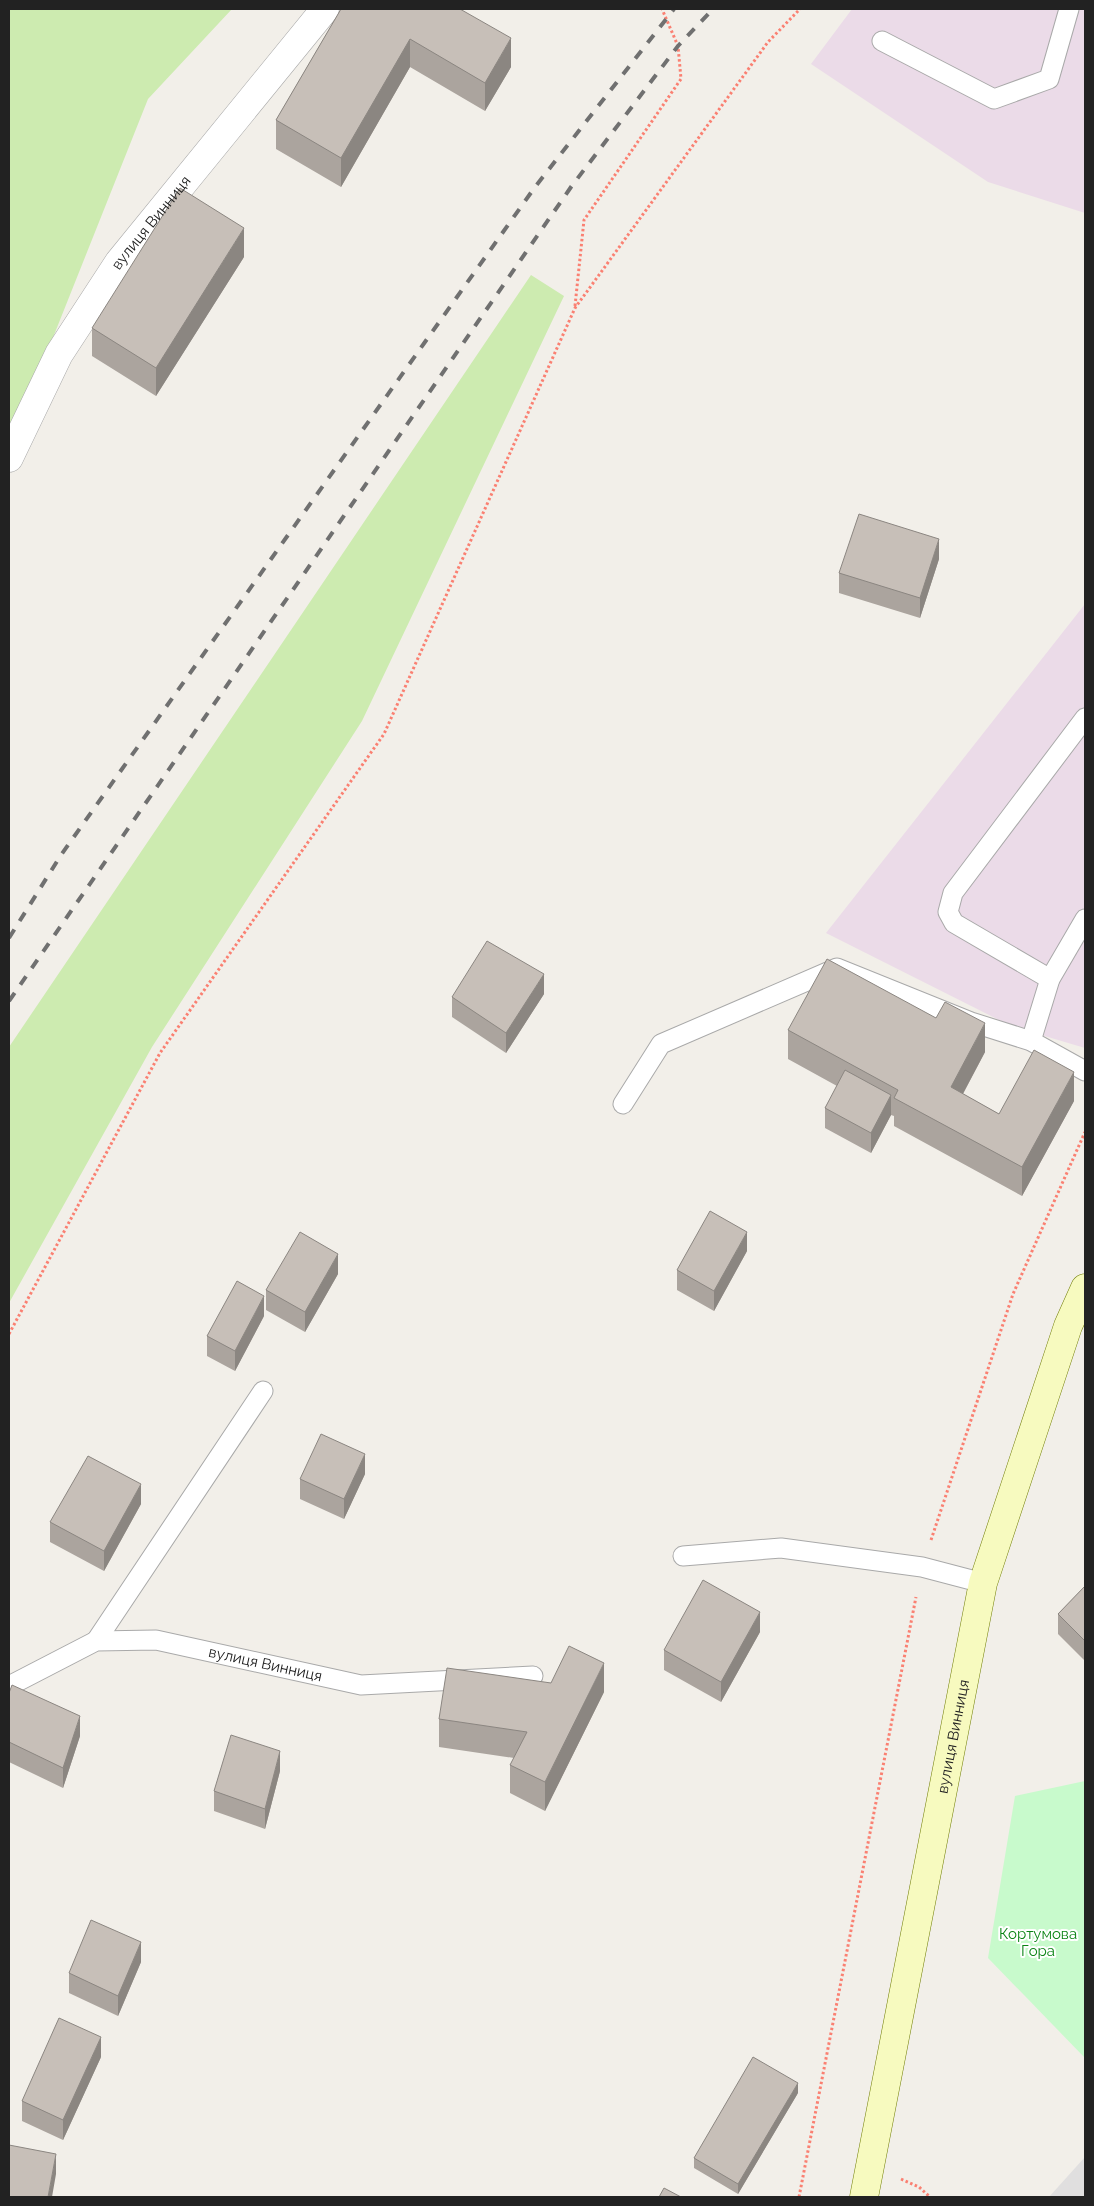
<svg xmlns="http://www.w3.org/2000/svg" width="1094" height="2206" font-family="Raleway,sans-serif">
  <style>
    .residential { fill: #e0dfdf }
    .industrial { fill: #ebdbe8 }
    .grass { fill: #cdebb0 }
    .park { fill: #c8facc }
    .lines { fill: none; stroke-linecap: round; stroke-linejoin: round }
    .lane-casing { stroke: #a9a9a9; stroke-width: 21 }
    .street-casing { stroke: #a9a9a9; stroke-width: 29 }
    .secondary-casing { stroke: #707d05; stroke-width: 29 }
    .path { stroke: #fa8072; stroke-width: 3; stroke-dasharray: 2.5 2.5; stroke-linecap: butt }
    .lane { stroke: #fff; stroke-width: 19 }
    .street { stroke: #fff; stroke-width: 28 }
    .secondary { stroke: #f7fabf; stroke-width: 28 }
    .rail { stroke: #707070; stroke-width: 4; stroke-dasharray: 10 10; stroke-linecap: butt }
    .wall { fill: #aba49e }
    .shaded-wall { fill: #8b8681 }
    .building { fill: #c7bfb8; stroke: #8b8681 }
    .labels { text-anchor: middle; stroke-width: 4; stroke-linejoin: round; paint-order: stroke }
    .street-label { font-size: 15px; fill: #222; stroke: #fff }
    .park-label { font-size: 15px; fill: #0c8416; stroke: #fff }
  </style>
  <rect width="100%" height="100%" fill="#f2efe9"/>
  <!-- residential -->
  <path class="residential" d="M1085,2157V2197H1049Z"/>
  <!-- industrial -->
  <path class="industrial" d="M852,9H1085V213L988,182L811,64Z
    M1085,604V1048L1011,1026L826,933Z"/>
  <!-- grass -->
  <path class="grass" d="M9,9H232L148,99L9,448Z
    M531,275L564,296L362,721L152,1047L9,1303V1047Z"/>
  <!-- park -->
  <path class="park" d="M1085,1781V2058L988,1958L1015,1796Z"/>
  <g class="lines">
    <defs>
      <g id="lane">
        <path d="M882,41L994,99L1049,79L1069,9"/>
        <path d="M1050,979L954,923L948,912L953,893L1085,718"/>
        <path d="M1031,1041L1050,979L1085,919"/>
        <path d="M623,1104L661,1044L837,968L971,1022L1031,1041L1085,1071"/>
        <path d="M683,1556L781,1548L922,1567L983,1583"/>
        <path d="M96,1641L263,1391"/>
        <path id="s1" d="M9,1686L96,1641L156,1640L361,1685L533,1676"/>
      </g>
      <g id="street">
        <path id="s2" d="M9,458L59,354L119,262L325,9"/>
      </g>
      <g id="secondary">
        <path id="s3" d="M864,2197L983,1583L1068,1326L1085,1288"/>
      </g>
    </defs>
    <!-- lane casing -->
    <use href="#lane" class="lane-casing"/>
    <!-- street casing -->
    <use href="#street" class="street-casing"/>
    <!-- secondary casing -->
    <use href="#secondary" class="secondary-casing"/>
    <!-- path -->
    <path class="path" d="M575,306L584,220L681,79L678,46L662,9
      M9,1334L160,1053L384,734L575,308L768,42L800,9
      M931,1540L1013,1294L1085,1132
      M901,2179L919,2187L930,2197
      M799,2197L916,1597"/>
    <!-- lane -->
    <use href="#lane" class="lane"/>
    <!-- street -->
    <use href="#street" class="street"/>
    <!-- secondary -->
    <use href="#secondary" class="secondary"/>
    <!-- rail -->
    <path class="rail" d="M9,938L61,855L535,187L674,9
      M9,1001L571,187L678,46L713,9"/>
  </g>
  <!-- wall -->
  <path class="wall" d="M341,9L511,67L485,111L410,67L341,187L276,149V120Z
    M244,257L156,396L92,356V328Z
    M939,559L920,618L839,593V573Z
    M544,994L506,1053L452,1017V997Z
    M788,1030L985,1052L963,1094L999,1114L1074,1101L1022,1196L894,1126V1116L891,1115L871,1153L825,1128V1108L837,1086L788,1059Z
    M747,1251L714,1311L677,1290V1270Z
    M338,1274L305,1332L266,1310V1290Z
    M264,1316L235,1371L207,1356V1336Z
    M365,1474L344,1519L300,1499V1479Z
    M141,1504L104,1571L50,1542V1522Z
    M1085,1586V1661L1058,1634V1614Z
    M760,1632L721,1702L664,1670V1650Z
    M604,1692L545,1811L510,1793V1765L514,1758L439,1747V1719Z
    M9,1693L80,1736L63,1788L9,1762Z
    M280,1771L265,1829L214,1811V1791Z
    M141,1962L118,2016L69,1993V1973Z
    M101,2057L63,2140L22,2121V2101Z
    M798,2093L738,2194L694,2168V2158Z"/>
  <!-- shaded-wall -->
  <path class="shaded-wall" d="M511,38V67L485,111V83Z
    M410,39V67L341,187V158Z
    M244,228V257L156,396V368Z
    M939,539V559L920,618V598Z
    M544,974V994L506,1053V1033Z
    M985,1023V1052L951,1116V1087Z
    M1074,1072V1101L1022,1196V1167Z
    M891,1095V1115L871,1153V1133Z
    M747,1232V1251L714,1311V1291Z
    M338,1254V1274L305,1332V1312Z
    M264,1296V1316L235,1371V1351Z
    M365,1454V1474L344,1519V1499Z
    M141,1484V1504L104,1571V1551Z
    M760,1612V1632L721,1702V1682Z
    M604,1663V1692L545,1811V1782Z
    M80,1716V1736L63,1788V1768Z
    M280,1751V1771L265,1829V1809Z
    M141,1942V1962L118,2016V1996Z
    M101,2037V2057L63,2140V2120Z
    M798,2083V2093L738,2194V2184Z
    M56,2154V2174L52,2197H48Z"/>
  <!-- building -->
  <path class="building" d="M341,9H460L511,38L485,83L410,39L341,158L276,120Z
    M180,188L244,228L156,368L92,328Z
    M859,514L939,539L920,598L839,573Z
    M487,941L544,974L506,1033L452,997Z
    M827,959L936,1018L945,1002L985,1023L951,1087L999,1114L1034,1050L1074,1072L1022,1167L894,1098L898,1090L788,1030Z
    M845,1070L891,1095L871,1133L825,1108Z
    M710,1211L747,1232L714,1291L677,1270Z
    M300,1232L338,1254L305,1312L266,1290Z
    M237,1281L264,1296L235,1351L207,1336Z
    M321,1434L365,1454L344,1499L300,1479Z
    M88,1456L141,1484L104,1551L50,1522Z
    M703,1580L760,1612L721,1682L664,1650Z
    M1085,1586V1641L1058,1614Z
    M569,1646L604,1663L545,1782L510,1765L527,1732L439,1719L447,1668L551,1683Z
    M12,1685L80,1716L63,1768L9,1742V1693Z
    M231,1735L280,1751L265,1809L214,1791Z
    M91,1920L141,1942L118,1996L69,1973Z
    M59,2018L101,2037L63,2120L22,2101Z
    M753,2057L798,2083L738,2184L694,2158Z
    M9,2145L56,2154L48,2197H9Z
    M664,2188L681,2197H659Z"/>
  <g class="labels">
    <!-- street labels -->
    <g class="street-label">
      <text dy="5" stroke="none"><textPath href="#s2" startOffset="276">вулиця Винниця</textPath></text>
      <text dy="5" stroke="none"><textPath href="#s1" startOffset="270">вулиця Винниця</textPath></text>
      <text dy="5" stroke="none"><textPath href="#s3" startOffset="469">вулиця Винниця</textPath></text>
    </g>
    <!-- park labels -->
    <g class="park-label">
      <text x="1038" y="1939">Кортумова<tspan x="1038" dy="17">Гора</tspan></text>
    </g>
  </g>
  <!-- border -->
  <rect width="1094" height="2206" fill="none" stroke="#222222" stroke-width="20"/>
</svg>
